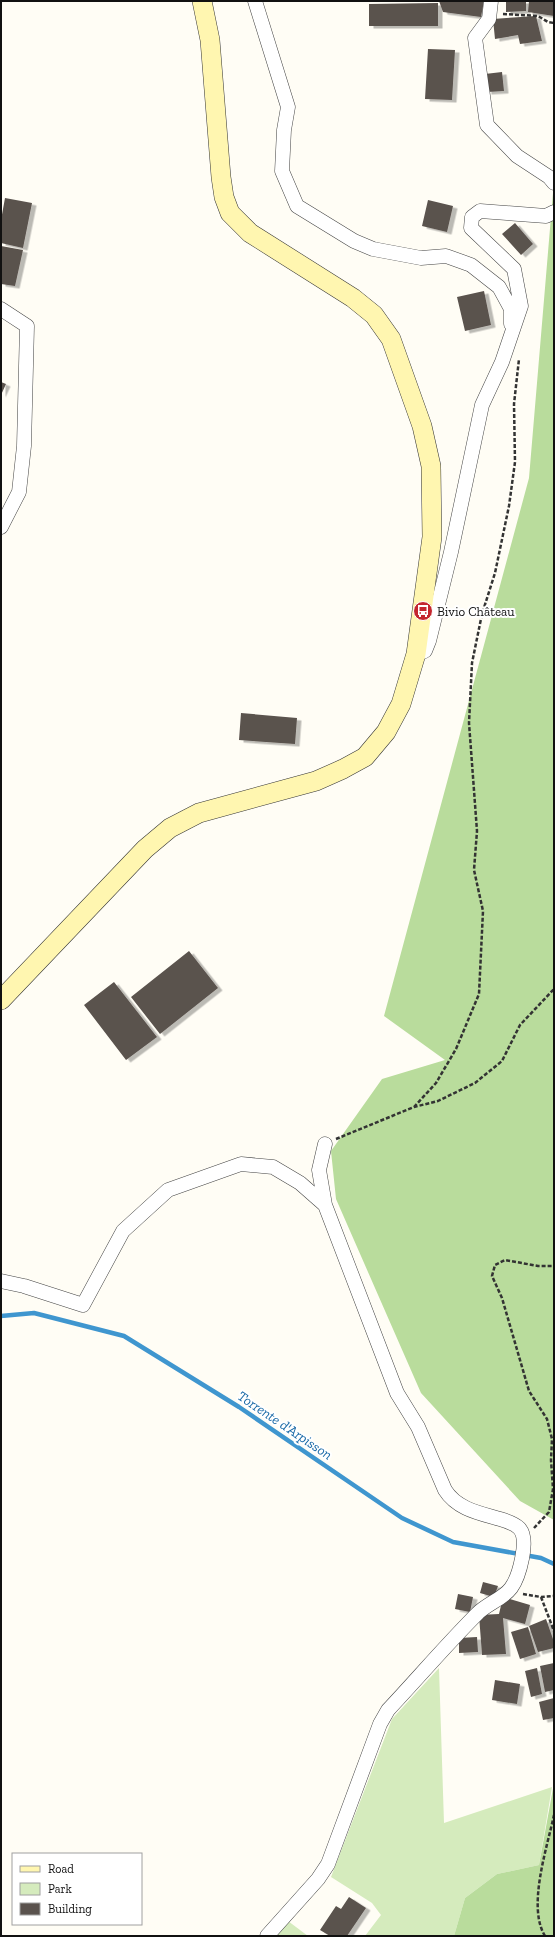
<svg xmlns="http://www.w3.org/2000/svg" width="555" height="1937" font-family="'Zilla Slab',serif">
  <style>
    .green { fill: #d5ebbd }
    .forest { fill: #b9dc9c }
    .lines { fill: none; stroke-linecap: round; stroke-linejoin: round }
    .stream { stroke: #3f96cf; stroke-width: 4.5 }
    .building { fill: #5a524d; filter: url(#shadow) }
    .street-casing { stroke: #444; stroke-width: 15 }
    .secondary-casing { stroke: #333; stroke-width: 20 }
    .path { stroke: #333; stroke-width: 2.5; stroke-dasharray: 4 2; stroke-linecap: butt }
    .street { stroke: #fff; stroke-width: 14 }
    .secondary { stroke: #fff6b0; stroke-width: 19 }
    .labels { text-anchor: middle; stroke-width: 4; stroke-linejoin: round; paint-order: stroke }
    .poi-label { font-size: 13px; fill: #111; stroke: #fff; text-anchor: start }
    .water-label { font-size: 14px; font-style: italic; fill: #1768a6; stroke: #fff }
  </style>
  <defs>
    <filter id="shadow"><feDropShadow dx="4.5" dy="2.5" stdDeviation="0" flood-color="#0004"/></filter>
  </defs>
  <rect width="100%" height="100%" fill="#fffdf5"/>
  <!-- green -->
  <path class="green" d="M439,1668L444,1823L552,1787L539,1865L497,1874L465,1898L454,1936H365L381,1915L372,1903L331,1877L392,1719Z
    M288,1921L308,1936H276Z"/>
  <!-- forest -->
  <path class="forest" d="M554,181V1520L520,1501L421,1393L336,1199L331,1151L382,1079L445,1060L384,1016L529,478Z
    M554,1783V1936H454L465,1898L497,1874L539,1865Z"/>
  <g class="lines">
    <!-- stream -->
    <path class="stream" d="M1,1316L34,1313L124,1336L239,1407L402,1518L453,1542L541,1558L554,1564"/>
  </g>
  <!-- building -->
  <path class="building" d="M439,1H484L481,17L443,12Z
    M506,1H526V11L506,12Z
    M529,1H554V16L528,12Z
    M438,3V26H369V4Z
    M536,16L542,41L520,44L518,35L495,39L493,19Z
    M428,49L455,50L452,100L425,99Z
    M502,72L504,91L487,92L485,74Z
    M5,198L32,203L23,248L1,243V220Z
    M428,200L453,206L447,232L422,226Z
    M515,223L533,244L521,255L502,234Z
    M1,246L23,250L15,286L1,284Z
    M484,291L491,325L465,331L457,297Z
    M1,382L6,384L1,395Z
    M241,713L297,718L295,744L239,740Z
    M189,951L218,988L160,1034L131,997Z
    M114,982L157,1037L126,1060L84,1005Z
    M483,1582L498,1586L494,1597L480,1593Z
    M458,1594L473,1597L470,1612L455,1609Z
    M503,1597L530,1605L525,1624L503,1618L506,1654L482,1655L479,1615L499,1614Z
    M546,1619L554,1642V1648L538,1652L529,1626Z
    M528,1627L536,1654L520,1659L511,1632Z
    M477,1637L478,1652L459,1653V1638Z
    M554,1663V1690L545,1692L540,1666Z
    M537,1668L542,1694L531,1697L525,1671Z
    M495,1680L520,1684L517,1704L492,1700Z
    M554,1698V1718L543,1720L539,1702Z
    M349,1897L366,1908L347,1936H330L320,1930L336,1906L341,1909Z"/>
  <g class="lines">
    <defs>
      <path id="street" d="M255,1L288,107L284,130L282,171L297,206L354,241L373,249L421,258L446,256L471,265L499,287L511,309V324
        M491,1L489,19L475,38L487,125L517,156L549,177L554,183
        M1,309L27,326L24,446L19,492L1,527
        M416,654L425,651L429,641L451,552L482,405L502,362L521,306L514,269L471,228L472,217L480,211L546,216L554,212
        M1,1281L24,1286L83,1305L123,1231L168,1190L241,1164L273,1167L300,1183L325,1205
        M267,1936L318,1879L328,1864L380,1724L388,1710C418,1678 446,1645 477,1614C486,1604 503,1599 511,1588C519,1577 530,1539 519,1528C514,1523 507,1521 500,1519C479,1513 457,1509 445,1490L418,1427L397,1393L325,1205L319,1170L325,1144"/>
      <path id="secondary" d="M1,1000L145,849L170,828L199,813L316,781L343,769L365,757L386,732L401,704L416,654L432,537L431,466L422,426L391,339L374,315L353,298L250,233L230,213L224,197L221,177L210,40L202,1"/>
    </defs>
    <!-- street casing -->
    <use href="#street" class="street-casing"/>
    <!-- secondary casing -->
    <use href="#secondary" class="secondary-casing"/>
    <!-- path -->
    <path class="path" d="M503,14L538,16L548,22L554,23
      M414,1107L436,1083L456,1049L479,994L483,911L474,870L477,831L469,723L472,663L482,614L495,573L509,506L515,462L514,404L519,359
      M336,1139L414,1107L438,1101L475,1083L502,1061L520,1025L554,989
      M534,1528L549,1512L553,1489L551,1460L552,1439L547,1419L529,1391L502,1298L492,1276L495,1265L505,1260L538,1266H554
      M523,1594L541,1597L554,1596
      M541,1597L554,1631
      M545,1936C527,1907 547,1848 554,1815"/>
    <!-- street -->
    <use href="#street" class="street"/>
    <!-- secondary -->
    <use href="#secondary" class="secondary"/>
  </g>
  <!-- icons -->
  <defs>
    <symbol id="bus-disc" viewBox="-11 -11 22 22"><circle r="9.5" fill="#c4262e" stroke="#fff"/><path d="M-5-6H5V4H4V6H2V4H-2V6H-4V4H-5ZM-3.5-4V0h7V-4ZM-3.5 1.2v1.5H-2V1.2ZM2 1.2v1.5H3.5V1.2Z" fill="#fff"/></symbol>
  </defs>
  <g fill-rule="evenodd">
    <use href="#bus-disc" x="412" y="600" width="22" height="22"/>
  </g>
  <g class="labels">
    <!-- poi labels -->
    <g class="poi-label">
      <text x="437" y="616">Bivio Château</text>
    </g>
    <!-- water labels -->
    <g class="water-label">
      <text transform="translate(285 1425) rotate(34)" y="5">Torrente d'Arpisson</text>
    </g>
  </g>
  <!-- border -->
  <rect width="555" height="1937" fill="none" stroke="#111111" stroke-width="4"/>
  <!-- legend -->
  <rect x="12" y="1853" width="130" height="72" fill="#ffffff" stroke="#a0a0a0"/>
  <rect x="20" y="1866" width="20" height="6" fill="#fff6b0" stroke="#a0a0a0"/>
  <text x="48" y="1873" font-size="12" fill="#111111">Road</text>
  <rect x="20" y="1883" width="20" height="12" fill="#d5ebbd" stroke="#a0a0a0"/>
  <text x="48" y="1893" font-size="12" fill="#111111">Park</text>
  <rect x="20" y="1903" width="20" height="12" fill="#5a524d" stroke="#a0a0a0"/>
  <text x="48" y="1913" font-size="12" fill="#111111">Building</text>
</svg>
